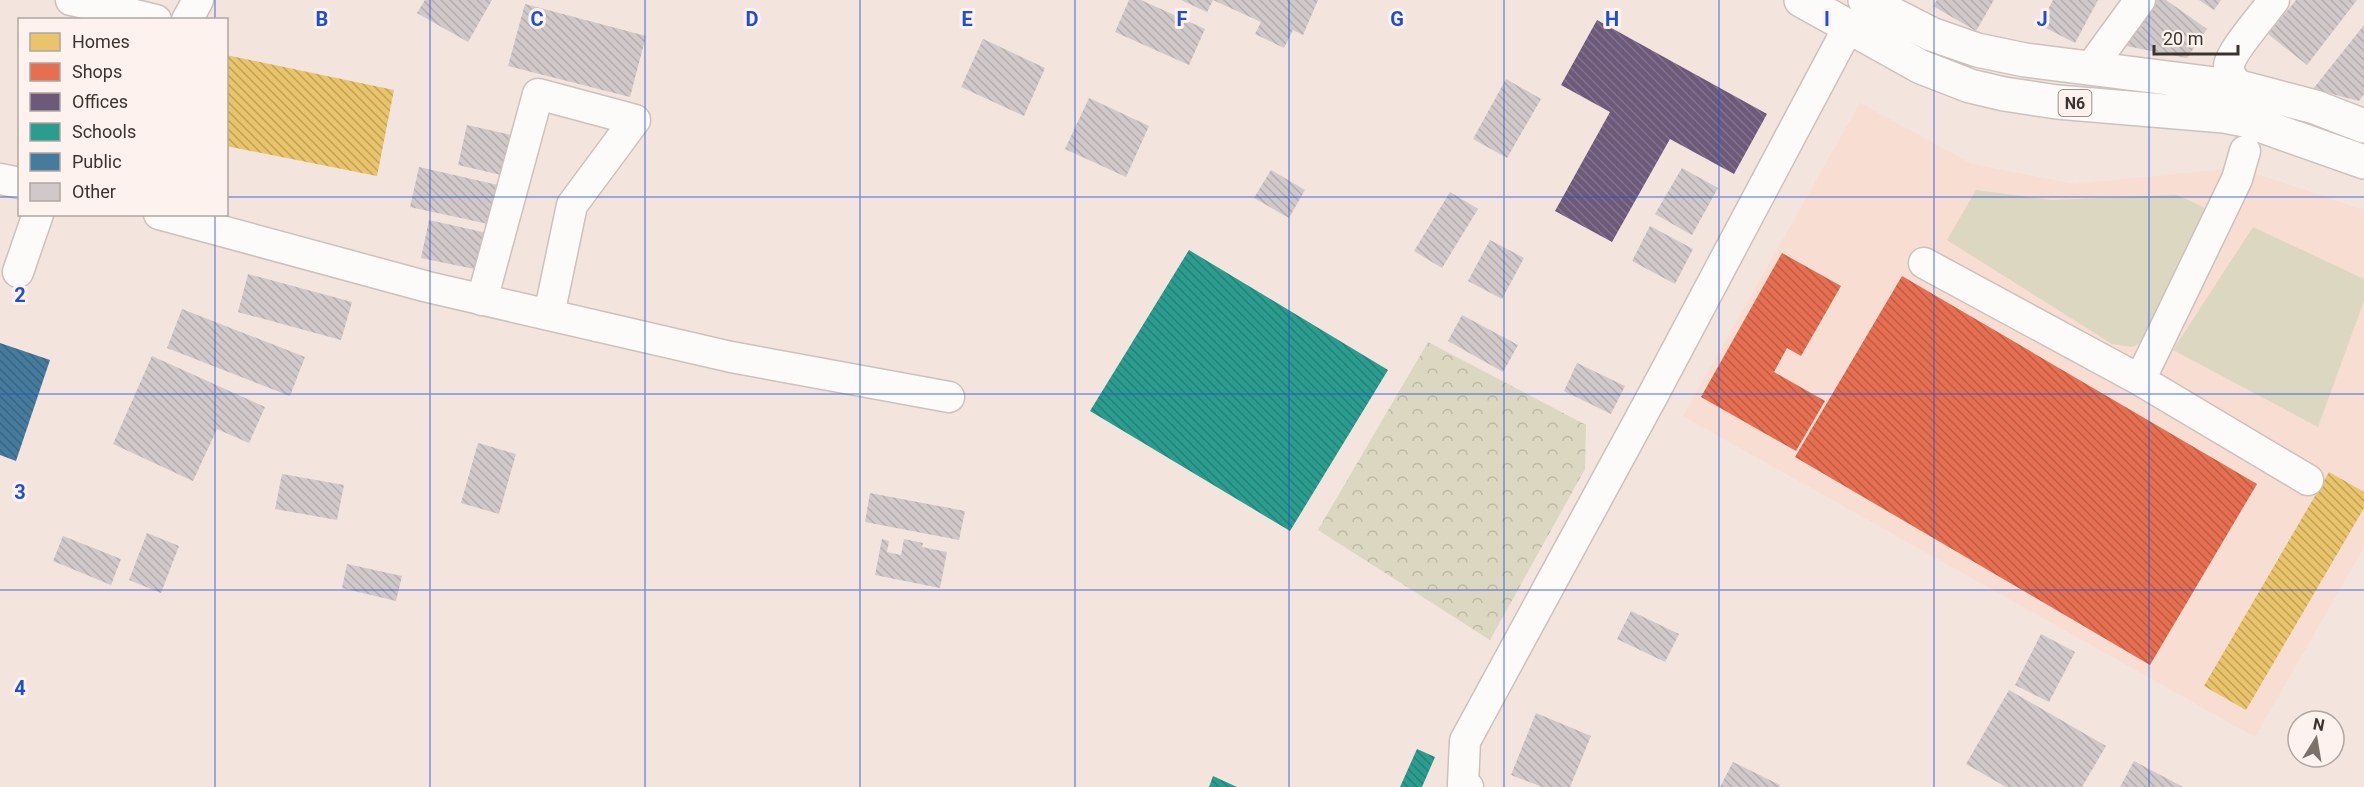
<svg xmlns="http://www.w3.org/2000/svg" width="2364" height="787" font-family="Roboto,sans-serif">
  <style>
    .built { fill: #f7ddd2 }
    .park { fill: url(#park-crowns) }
    .garden { fill: #dbd7c1 }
    .homes { fill: url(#homes-back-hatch) }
    .shops { fill: url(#shops-back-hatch) }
    .offices { fill: url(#offices-back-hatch) }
    .schools { fill: url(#schools-back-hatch) }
    .public { fill: url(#public-back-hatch) }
    .building { fill: url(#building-back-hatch) }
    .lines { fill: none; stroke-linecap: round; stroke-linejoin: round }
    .minor-casing { stroke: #cdc1bc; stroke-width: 33 }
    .highway-casing { stroke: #cdc1bc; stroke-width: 36 }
    .minor { stroke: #fdfbfa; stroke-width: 30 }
    .highway { stroke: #fdfbfa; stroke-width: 33 }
    .grid { fill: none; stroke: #1d4ed8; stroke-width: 1.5; stroke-opacity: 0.55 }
    .labels { text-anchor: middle; stroke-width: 6; stroke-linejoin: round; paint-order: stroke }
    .shield { fill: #fdf2ed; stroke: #776c67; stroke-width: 1.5 }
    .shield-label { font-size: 16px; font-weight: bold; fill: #3d332e }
    .grid-label { font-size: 20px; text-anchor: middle; font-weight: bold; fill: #1d4ed8; stroke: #fdf2ed; stroke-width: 6; stroke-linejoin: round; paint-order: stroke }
  </style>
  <defs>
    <pattern id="park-crowns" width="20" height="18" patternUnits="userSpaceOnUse" patternTransform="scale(1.5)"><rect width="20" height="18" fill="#dbd7c1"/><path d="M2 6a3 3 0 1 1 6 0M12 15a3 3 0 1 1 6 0" fill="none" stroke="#bdb9a6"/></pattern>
    <pattern id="homes-back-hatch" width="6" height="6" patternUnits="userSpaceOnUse" patternTransform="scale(1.5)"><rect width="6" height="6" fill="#e9c46a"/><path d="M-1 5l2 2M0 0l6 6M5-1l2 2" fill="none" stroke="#bea058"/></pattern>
    <pattern id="shops-back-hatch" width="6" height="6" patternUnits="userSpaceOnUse" patternTransform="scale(1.5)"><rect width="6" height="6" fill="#e76f51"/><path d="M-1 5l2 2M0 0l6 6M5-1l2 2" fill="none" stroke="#bc5c44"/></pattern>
    <pattern id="offices-back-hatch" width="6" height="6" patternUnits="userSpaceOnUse" patternTransform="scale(1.5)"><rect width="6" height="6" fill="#6d597a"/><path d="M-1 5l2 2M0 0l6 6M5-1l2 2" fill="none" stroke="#83738c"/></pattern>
    <pattern id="schools-back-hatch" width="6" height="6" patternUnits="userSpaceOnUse" patternTransform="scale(1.5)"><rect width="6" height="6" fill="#2a9d8f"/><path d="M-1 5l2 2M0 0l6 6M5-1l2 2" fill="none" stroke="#258175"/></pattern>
    <pattern id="public-back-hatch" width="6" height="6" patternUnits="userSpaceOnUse" patternTransform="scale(1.5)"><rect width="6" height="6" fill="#457b9d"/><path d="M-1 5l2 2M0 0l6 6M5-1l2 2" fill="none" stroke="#3b6580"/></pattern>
    <pattern id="building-back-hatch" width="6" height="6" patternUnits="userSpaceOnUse" patternTransform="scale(1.5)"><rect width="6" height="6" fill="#d1c8c9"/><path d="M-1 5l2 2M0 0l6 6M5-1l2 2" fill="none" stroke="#b4acad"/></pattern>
  </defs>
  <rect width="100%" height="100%" fill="#f3e4de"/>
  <!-- built -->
  <path class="built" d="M1860,103L1972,164L2074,184L2239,168L2364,210V547L2255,737L1683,416Z"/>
  <!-- park -->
  <path class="park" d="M1428,342L1586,425L1585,469L1490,640L1318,530Z"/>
  <!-- garden -->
  <path class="garden" d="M1976,190L2052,200L2177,195L2224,217L2149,339L2132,347L2112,344L1947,240Z
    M2253,227L2364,279V301L2318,427L2173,350Z"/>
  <!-- homes -->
  <path class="homes" d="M226,55L394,90L377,176L226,146Z
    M2329,472L2364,492V508L2246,710L2204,686Z"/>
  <!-- shops -->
  <path class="shops" d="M1782,253L1841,286L1801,356L1787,348L1774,372L1825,401L1796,451L1701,397Z
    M1902,276L2257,484L2150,665L1795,457Z"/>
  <!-- offices -->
  <path class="offices" d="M1597,20L1767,114L1734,174L1670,139L1612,242L1555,211L1610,112L1561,85Z"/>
  <!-- schools -->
  <path class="schools" d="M1189,250L1388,370L1290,531L1090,411Z
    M1417,749L1435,757L1422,787H1400Z
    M1213,776L1237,787H1209Z"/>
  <!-- public -->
  <path class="public" d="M0,343L50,360L16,461L0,455Z"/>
  <!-- building -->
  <path class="building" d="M425,0H492L468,42L417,13Z
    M1129,0H1141L1205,29L1189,65L1115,32Z
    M1181,0H1213L1207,12Z
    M1213,0H1318L1303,35L1293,30L1284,48L1255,34L1261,22Z
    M1937,0H1994L1976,31L1933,6Z
    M2053,0H2098L2075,43L2040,25Z
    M2145,0H2166L2207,29L2187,58L2116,44Z
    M2199,0H2221L2214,10Z
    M2296,0H2357L2307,65L2268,34Z
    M525,4L646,36L630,97L508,66Z
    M2364,25V94L2359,101L2313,89Z
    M983,39L1045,68L1024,116L961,87Z
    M1506,79L1541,99L1507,158L1473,139Z
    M1089,98L1149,126L1126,177L1065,149Z
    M467,125L528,139L519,179L458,165Z
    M419,167L520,190L511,229L410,207Z
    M1682,168L1718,188L1692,235L1655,214Z
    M1271,170L1305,190L1289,218L1254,198Z
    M1450,192L1478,209L1442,268L1414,251Z
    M429,220L487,233L479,270L421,258Z
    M1650,226L1693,249L1675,284L1632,261Z
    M1490,240L1524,258L1502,299L1468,281Z
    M248,274L352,302L341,340L238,312Z
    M182,309L305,357L290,396L167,348Z
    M1462,315L1518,345L1503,372L1448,341Z
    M152,356L265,407L249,443L217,429L193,481L113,444Z
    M1577,363L1625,386L1611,414L1564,391Z
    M478,443L516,454L499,514L461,503Z
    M282,474L344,485L337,520L275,509Z
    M870,493L965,511L959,540L865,522Z
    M147,533L179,546L161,593L129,580Z
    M63,536L121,559L111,585L53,561Z
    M882,539L889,541L887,552L901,555L904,539L923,543L922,547L947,552L940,588L875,575Z
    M347,564L402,576L396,601L342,588Z
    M1631,611L1679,634L1665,662L1617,639Z
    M2041,634L2075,652L2049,702L2015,685Z
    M2009,690L2106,746L2082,787H2006L1966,764Z
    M1536,713L1591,736L1570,787H1542L1511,775Z
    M2134,761L2183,787H2120Z
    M1733,762L1780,785L1779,787H1720Z"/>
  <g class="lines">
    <defs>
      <path id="minor" d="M71,0L156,20
        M187,20L198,0
        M2091,67L2140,0
        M2239,87C2234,80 2228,74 2229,66C2230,52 2265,13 2274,0
        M0,179L20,183
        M159,214L428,287L731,357L949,397
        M1924,263L2140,380L2308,480
        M18,272L38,214
        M482,300L538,94L635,120L572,205L549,315
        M2140,380L2237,179L2245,151
        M1468,787L1463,784L1465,741L1653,395L1849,26"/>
      <path id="highway" d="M1801,0L1921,67L1970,86L2004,94L2057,102L2224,116L2245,120L2364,162
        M1865,0L1931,34L1977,50L2025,60L2239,87L2315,107L2364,126"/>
    </defs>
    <!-- minor casing -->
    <use href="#minor" class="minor-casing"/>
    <!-- highway casing -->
    <use href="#highway" class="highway-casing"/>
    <!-- minor -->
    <use href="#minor" class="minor"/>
    <!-- highway -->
    <use href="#highway" class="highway"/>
  </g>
  <!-- grid -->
  <path class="grid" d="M215,0V20M430,0V787M645,0V787M860,0V787M1075,0V787M1289,0V787M1504,0V787M1719,0V787M1934,0V787M2149,0V787M0,197H20M226,197H2364M215,214V787M0,394H2364M0,590H2364"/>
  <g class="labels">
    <!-- shield labels -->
    <rect class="shield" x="2058.5" y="90" width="33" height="26" rx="4.5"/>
    <g class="shield-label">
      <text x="2075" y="109">N6</text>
    </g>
  </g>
  <g class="grid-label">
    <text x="322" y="26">B</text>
    <text x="537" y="26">C</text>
    <text x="752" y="26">D</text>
    <text x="967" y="26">E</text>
    <text x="1182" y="26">F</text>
    <text x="1397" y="26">G</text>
    <text x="1612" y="26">H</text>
    <text x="1827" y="26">I</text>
    <text x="2042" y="26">J</text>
    <text x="20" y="302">2</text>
    <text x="20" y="499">3</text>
    <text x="20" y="695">4</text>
  </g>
  <!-- legend -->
  <rect x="18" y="18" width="210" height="198" fill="#fdf2ed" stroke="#b0a6a1" stroke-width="1.5"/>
  <rect x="30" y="33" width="30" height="18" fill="#e9c46a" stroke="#b0a6a1" stroke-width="1.5"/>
  <text x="72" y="48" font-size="18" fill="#3d332e">Homes</text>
  <rect x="30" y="63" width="30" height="18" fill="#e76f51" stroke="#b0a6a1" stroke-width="1.5"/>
  <text x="72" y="78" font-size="18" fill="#3d332e">Shops</text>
  <rect x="30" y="93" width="30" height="18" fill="#6d597a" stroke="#b0a6a1" stroke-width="1.5"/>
  <text x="72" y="108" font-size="18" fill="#3d332e">Offices</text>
  <rect x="30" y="123" width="30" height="18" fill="#2a9d8f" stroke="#b0a6a1" stroke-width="1.5"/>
  <text x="72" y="138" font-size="18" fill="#3d332e">Schools</text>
  <rect x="30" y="153" width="30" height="18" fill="#457b9d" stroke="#b0a6a1" stroke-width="1.5"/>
  <text x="72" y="168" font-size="18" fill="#3d332e">Public</text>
  <rect x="30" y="183" width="30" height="18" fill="#d1c8c9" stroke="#b0a6a1" stroke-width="1.5"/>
  <text x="72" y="198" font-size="18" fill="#3d332e">Other</text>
  <!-- north arrow -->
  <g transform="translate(2316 739) rotate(11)"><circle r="28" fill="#fdf2ed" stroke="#b0a6a1" stroke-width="1.5"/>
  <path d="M0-4.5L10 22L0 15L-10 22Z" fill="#7d716c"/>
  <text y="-9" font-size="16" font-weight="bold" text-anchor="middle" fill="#3d332e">N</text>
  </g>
  <!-- scale -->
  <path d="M2154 45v9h84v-9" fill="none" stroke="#3d332e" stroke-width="3"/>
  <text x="2163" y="45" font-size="18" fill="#3d332e" stroke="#fdf2ed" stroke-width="4.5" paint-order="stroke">20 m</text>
</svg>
